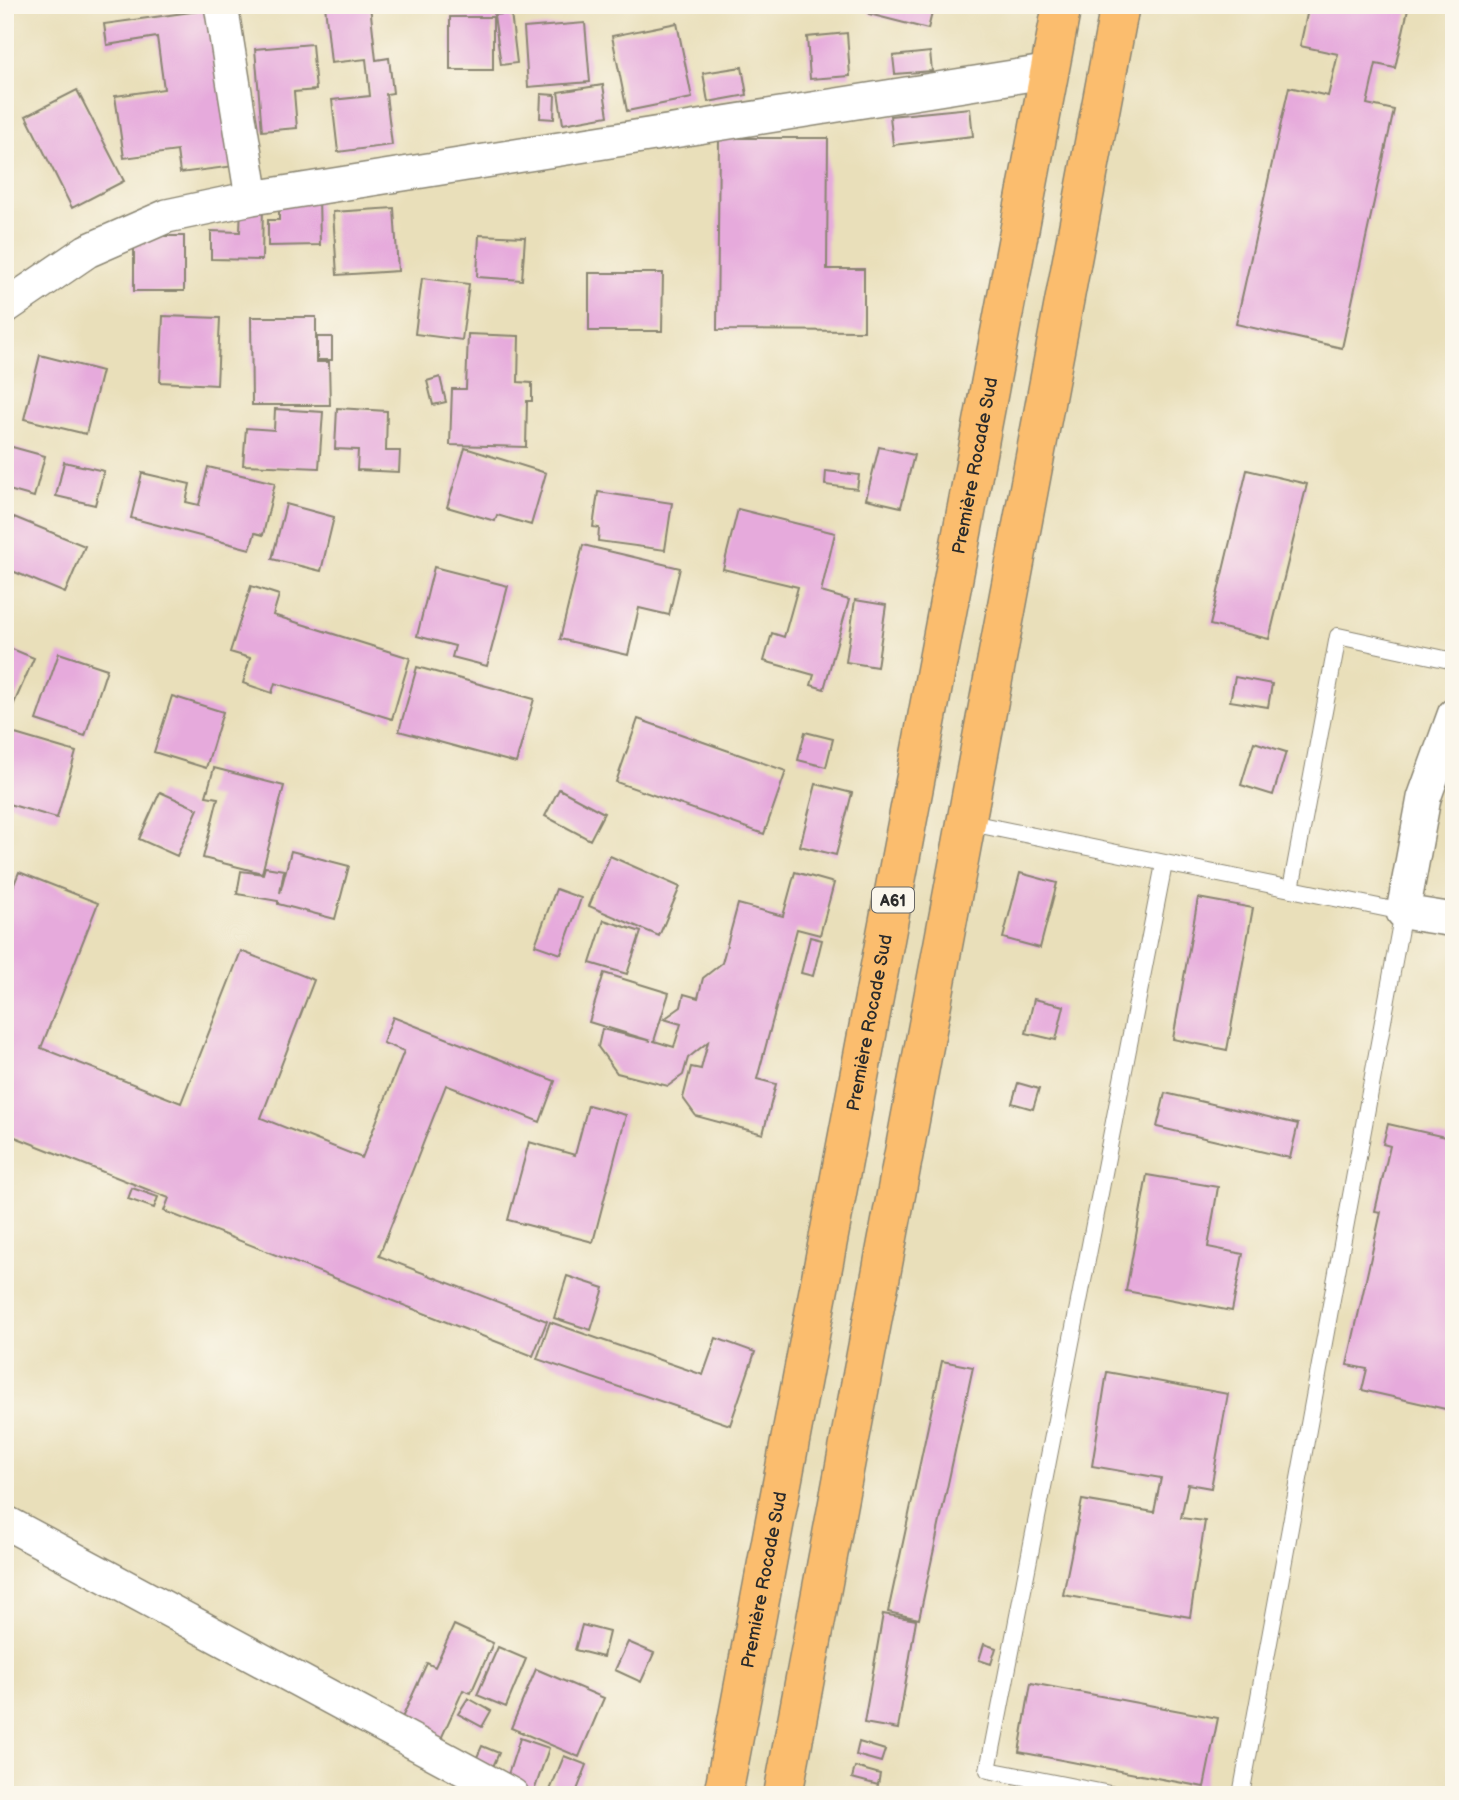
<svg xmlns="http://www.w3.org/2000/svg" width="1459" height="1800" font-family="'Balsamiq Sans',sans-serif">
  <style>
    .building { fill: #e6aadc }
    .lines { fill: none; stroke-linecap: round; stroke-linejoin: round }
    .lane-casing { stroke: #8a8572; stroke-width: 18 }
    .street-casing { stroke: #8a8572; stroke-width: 36 }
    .highway-casing { stroke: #8a8572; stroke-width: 41 }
    .lane { stroke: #fff; stroke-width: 16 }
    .street { stroke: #fff; stroke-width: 33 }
    .highway { stroke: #fbbd6e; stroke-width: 38 }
    .labels { text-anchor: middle; stroke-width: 7; stroke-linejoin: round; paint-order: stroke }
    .shield { fill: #fbf7ec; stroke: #696865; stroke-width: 2 }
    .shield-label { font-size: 16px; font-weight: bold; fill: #2b2b2b }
    .street-label { font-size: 18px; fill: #2b2b2b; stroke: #fbf7ec }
  </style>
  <rect width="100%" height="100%" fill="#fbf7ec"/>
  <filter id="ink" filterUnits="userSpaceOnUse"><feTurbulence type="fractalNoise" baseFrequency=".0143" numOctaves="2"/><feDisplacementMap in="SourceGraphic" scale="14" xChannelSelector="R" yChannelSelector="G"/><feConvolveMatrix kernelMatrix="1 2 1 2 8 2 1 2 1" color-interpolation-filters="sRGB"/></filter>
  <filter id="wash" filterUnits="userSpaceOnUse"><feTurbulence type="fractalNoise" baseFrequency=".00686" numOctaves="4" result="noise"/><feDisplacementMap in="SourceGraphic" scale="28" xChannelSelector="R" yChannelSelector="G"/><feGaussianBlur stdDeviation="1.57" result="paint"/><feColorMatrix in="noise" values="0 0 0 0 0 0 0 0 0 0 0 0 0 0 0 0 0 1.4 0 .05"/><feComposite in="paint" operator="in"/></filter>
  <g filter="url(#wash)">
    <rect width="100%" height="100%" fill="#e9dfba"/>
    <g id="blocks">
      <!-- building -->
      <path class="building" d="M325,5H370L376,60L389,58L393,93L386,94L392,145L338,152L332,100L370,96L366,59L331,63Z
        M871,5H934L928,29L869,14Z
        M1309,5H1409L1395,68L1376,64L1367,104L1394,110L1342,348L1236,324L1289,87L1328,96L1338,54L1300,46Z
        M213,9L235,166L180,173L177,151L124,158L115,96L164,89L157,37L107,45L104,24Z
        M511,13L517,63L501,65L494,15Z
        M450,17H493V70H450Z
        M585,23L590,82L528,87L524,28Z
        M677,23L692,98L627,111L612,36Z
        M847,33L850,76L810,79L807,37Z
        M312,44L316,90L294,92L297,128L262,131L255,49Z
        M930,52L932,71L895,74L893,56Z
        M742,67L747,95L708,102L703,73Z
        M603,85L608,116L563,124L558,92Z
        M77,90L124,181L72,208L26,116Z
        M541,94L555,95L554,119L540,118Z
        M970,108L973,136L893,145L890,116Z
        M719,138H828L827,269H864V331L717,330Z
        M319,195L320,245L268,246V220H279V196Z
        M241,204H263L262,260L211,259V231L240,232Z
        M394,208L398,271L337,275L333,212Z
        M479,235L525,237L522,280L477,277Z
        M134,236H184V291H134Z
        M589,273H663L662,331H589Z
        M422,278L469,284L462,340L415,334Z
        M163,316L220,318L217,385L160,382Z
        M251,317H316V362H329L330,405H252Z
        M468,334L519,336L518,382L532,383V401H527L526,447L450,445L452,389H466Z
        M317,337H332V360H317Z
        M40,355L102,371L86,434L24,419Z
        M440,377L446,402L433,405L427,381Z
        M337,408L387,411L386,451H400L399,472L357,470L358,450L335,449Z
        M275,409L323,412L319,468L243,465L246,428L274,430Z
        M5,445L45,456L34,497L5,489Z
        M879,447L914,455L901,507L866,499Z
        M465,448L546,473L531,525L497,515L495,521L447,507Z
        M64,462L104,471L95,505L56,496Z
        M208,467L275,483L263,535L255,533L250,549L131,518L142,473L190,484L186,502L199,505Z
        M1247,470L1307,484L1269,639L1210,625Z
        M826,471L859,475L857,489L825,485Z
        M598,492L672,503L665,550L598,541L599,528L593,527Z
        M286,504L334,517L321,571L272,559Z
        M738,509L835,533L821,592L849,600L824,689L811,685L814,675L764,661L772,633L784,637L798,587L723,569Z
        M14,517L85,546L65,593L5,568V538Z
        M583,545L680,568L669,615L639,608L628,655L560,639Z
        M434,567L508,586L487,666L452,657L455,646L417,636Z
        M251,586L279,595L273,615L410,658L392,719L275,683L272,693L243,683L250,658L230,652Z
        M855,600L886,605L877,667L846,662Z
        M5,646L34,658L5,724Z
        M59,653L107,669L85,736L36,720Z
        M417,667L534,699L516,763L399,731Z
        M1235,677L1272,684L1268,707L1230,701Z
        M172,696L223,712L206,768L154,752Z
        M638,719L786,771L764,834L616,782Z
        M5,731L76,752L57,818L5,803Z
        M805,732L833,739L826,767L798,760Z
        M1254,742L1286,752L1273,795L1241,785Z
        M214,768L284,786L262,873L203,858L218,798L206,796Z
        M816,784L852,793L836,855L800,846Z
        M559,789L604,813L590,840L545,816Z
        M160,792L198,809L177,856L139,839Z
        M291,851L349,866L335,919L278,904V901L237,894L241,871L263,874L265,867L284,870L280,893Z
        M610,856L680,887L659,936L589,906Z
        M19,872L98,903L41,1048L181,1103L241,951L314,980L261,1118L362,1158L404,1051L383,1043L393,1017L555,1081L540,1122L446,1085L379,1256L547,1321L533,1356L164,1211L169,1198L5,1133V907Z
        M795,872L834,883L820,935L797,929L757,1079L776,1084L763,1134L696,1116L683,1098L691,1067L701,1069L708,1042L688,1058L683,1075L668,1086L617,1073L598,1047L602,1029L651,1041L589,1022L604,973L669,993L654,1041L674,1047L681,1024L664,1019L681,1007L684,994L698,998L703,978L722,963L738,904L783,916Z
        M1020,873L1057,883L1040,948L1003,938Z
        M556,889L581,898L561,954L535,945Z
        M1198,898L1253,908L1227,1050L1173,1039Z
        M604,920L641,932L627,974L590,963Z
        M810,937L822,940L813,976L801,973Z
        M1034,999L1064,1006L1056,1040L1026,1033Z
        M1018,1083L1039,1089L1033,1109L1012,1103Z
        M1165,1093L1298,1124L1290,1158L1157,1127Z
        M588,1105L626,1115L593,1242L508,1220L529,1142L575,1155Z
        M1388,1124L1454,1139V1411L1362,1390L1367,1369L1347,1365L1381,1212L1375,1211L1390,1146L1383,1144Z
        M1147,1175L1218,1187L1208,1247L1243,1254L1232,1311L1126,1291Z
        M132,1188L158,1197L154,1208L128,1199Z
        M567,1276L604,1288L591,1330L554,1318Z
        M550,1322L703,1375L716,1338L755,1352L730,1425L537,1359Z
        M942,1361L973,1367L919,1619L888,1612Z
        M1107,1372L1228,1394L1211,1488L1188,1484L1181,1518L1205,1521L1190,1617L1063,1595L1082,1500L1154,1512L1161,1478L1092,1466Z
        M883,1614L916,1620L898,1729L864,1723Z
        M454,1625L493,1643L471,1693L463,1690L436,1750L396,1731L427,1663L435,1667Z
        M582,1625L609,1632L603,1657L575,1650Z
        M628,1642L654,1653L641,1682L615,1670Z
        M984,1644L996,1648L991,1664L979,1660Z
        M498,1647L526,1659L506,1707L477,1695Z
        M536,1669L604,1698L579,1757L511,1728Z
        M1031,1683L1218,1718L1204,1787L1019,1752Z
        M468,1698L491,1711L482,1727L458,1714Z
        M520,1738L549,1748L533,1794L505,1784Z
        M859,1742L885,1750L881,1762L856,1755Z
        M482,1746L499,1753L489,1776L472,1768Z
        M564,1756L587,1765L575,1795H548Z
        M855,1767L880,1774L878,1785L852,1778Z"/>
    </g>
  </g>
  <g filter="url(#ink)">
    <use href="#blocks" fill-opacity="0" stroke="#8a8572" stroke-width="2"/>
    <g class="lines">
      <defs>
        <path id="lane" d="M966,822L1403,912L1241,1795
          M1291,889L1338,636L1454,661
          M1115,1795L988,1770L1164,864"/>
        <path id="street" d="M221,5L252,198
          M5,307L87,251L167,216L252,198L1051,71
          M1454,715L1424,798L1403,912L1454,920
          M5,1522L512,1795"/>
        <g id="highway">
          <path id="s1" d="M723,1795L1062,5"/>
          <path d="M783,1795L1120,5"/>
        </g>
      </defs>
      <!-- lane casing -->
      <use href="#lane" class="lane-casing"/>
      <!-- street casing -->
      <use href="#street" class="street-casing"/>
      <!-- highway casing -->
      <use href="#highway" class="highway-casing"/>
      <!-- lane -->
      <use href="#lane" class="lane"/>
      <!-- street -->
      <use href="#street" class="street"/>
      <!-- highway -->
      <use href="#highway" class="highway"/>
    </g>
  </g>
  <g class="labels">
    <!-- shield labels -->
    <rect class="shield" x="872" y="887.5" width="42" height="25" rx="5"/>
    <g class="shield-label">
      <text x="893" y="906">A61</text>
    </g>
    <!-- street labels -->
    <g class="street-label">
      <text dy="6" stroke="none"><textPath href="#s1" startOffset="1353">Première Rocade Sud</textPath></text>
      <text dy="6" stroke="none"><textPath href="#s1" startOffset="786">Première Rocade Sud</textPath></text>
      <text dy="6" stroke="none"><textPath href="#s1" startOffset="219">Première Rocade Sud</textPath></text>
    </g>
  </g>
  <!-- margin -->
  <rect width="1459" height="1800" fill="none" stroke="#fbf7ec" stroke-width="28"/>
</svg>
